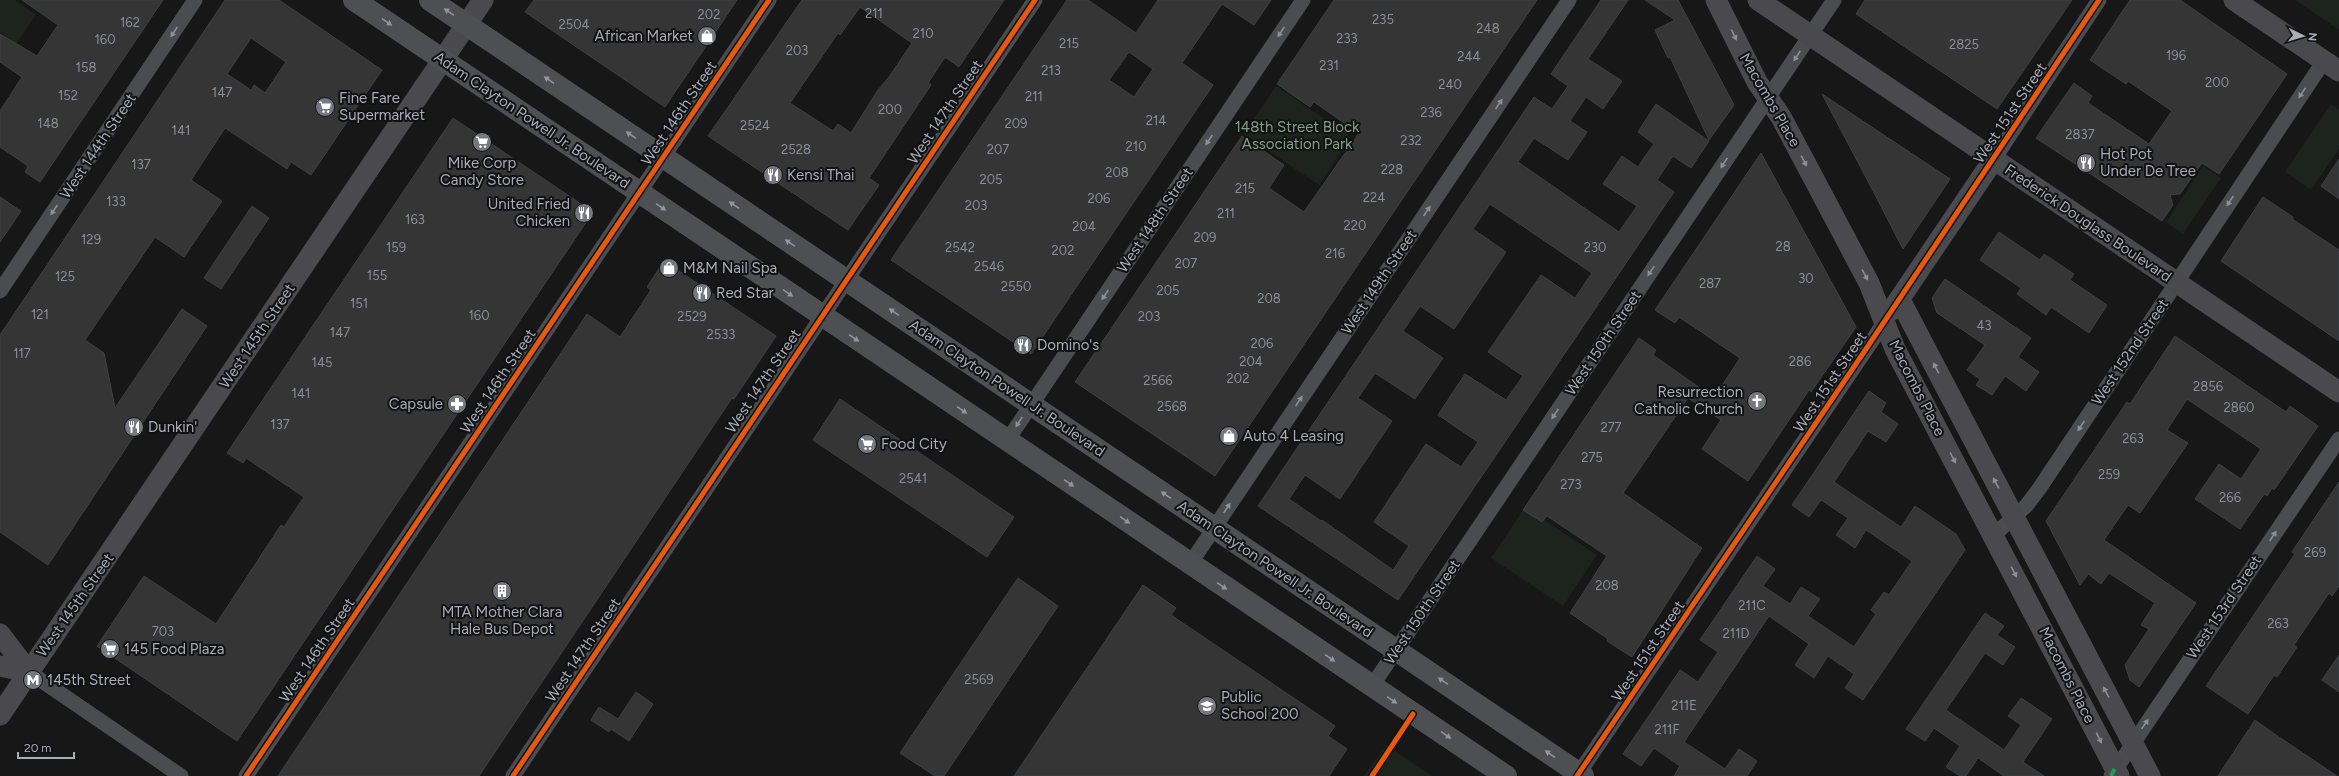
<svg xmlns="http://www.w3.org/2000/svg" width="2339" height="776" font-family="Figtree,sans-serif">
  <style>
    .green { fill: #1d241e }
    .building { fill: #353536; stroke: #3f4043; fill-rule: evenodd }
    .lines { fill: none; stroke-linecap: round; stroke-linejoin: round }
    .street { stroke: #4b4c50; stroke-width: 15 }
    .secondary { stroke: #4a4a4e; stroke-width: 21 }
    .primary { stroke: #4d4f52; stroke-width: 22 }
    .quiet { stroke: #1a9f57; stroke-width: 4; stroke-dasharray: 8 4; stroke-linecap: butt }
    .cycleway-casing { stroke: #111113; stroke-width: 8 }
    .cycleway { stroke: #e8590c; stroke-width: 5 }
    .oneway { fill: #91969e }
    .oneway2 { fill: #8c9099 }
    .oneway3 { fill: #8c8f98 }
    .labels { text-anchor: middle; stroke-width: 4; stroke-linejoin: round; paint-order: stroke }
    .number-label { font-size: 13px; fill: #8b8f98 }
    .poi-label { font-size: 15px; fill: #a8adb8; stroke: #111113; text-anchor: start }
    .street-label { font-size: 15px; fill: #a8adb8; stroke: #111113 }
    .park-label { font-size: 15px; fill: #7fa381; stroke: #111113 }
  </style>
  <rect width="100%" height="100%" fill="#171717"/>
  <!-- green -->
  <path class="green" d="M0,0H15L36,15L16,44L0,32Z
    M2295,0H2339V30Z
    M1276,86L1351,137L1319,185L1244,134Z
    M2331,104L2339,109V149L2311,190L2285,172Z
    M2203,166L2221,178L2183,234L2166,222Z
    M1523,510L1542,522L1544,520L1597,555L1563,606L1491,558Z
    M1386,745L1432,776H1364Z"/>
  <!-- building -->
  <path class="building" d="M22,0H163L40,182L25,172L28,166L0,147V111L22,77L0,62V34L37,56L58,25Z
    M225,0H279L382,70L311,175L291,162L287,169L225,128L191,180L222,201L184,257L155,237L85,340L104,353L115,408L182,309L207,326L48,565L0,532V335ZM251,38L286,62L265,93L254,85L251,90L227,74Z
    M534,0H737L665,107L525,12Z
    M802,0H1004L959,67L945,57L928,83L931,85L869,178L879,185L848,230L708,136ZM860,7L912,43L889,77L878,90L851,133L838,124L833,131L790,103L838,33L840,35Z
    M1067,0H1088L1136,33L1158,0H1271L1254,25L1222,4L1182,63L1213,85L1031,354L891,260ZM1129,52L1153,69L1134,97L1109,80Z
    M1334,0H1537L1215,476L1075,382L1242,136L1284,165L1269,188L1304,212L1359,133L1314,102L1310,107L1277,84Z
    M1601,0H1628L1588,59L1622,81L1603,109L1586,97L1570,121L1587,132L1568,160L1534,138L1518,162L1619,232L1637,206L1603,184L1622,156L1638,167L1646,155L1654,144L1638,132L1656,104L1709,141L1691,168L1673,156L1657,180L1674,192L1398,600L1258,506L1534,97L1552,109L1568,86L1551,74ZM1490,204L1592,273L1575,298L1541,275L1488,352L1523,376L1506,400L1465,374L1438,415L1478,442L1461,467L1426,444L1374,522L1409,546L1393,570L1322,520L1321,521L1289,499L1305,475L1340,499L1392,421L1358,398L1375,373L1415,399L1443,358L1403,331L1420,306L1454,329L1506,252L1473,229Z
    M1645,0H1678L1734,105L1709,140L1670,57L1668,58L1655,30L1675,20Z
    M1865,0H2072L1997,109L1856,14Z
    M2130,0H2180L2287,74L2219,174L2202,163L2180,194L2170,195L2173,205L2162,221L2036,138L2074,83L2092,96L2088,103L2149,144L2172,111L2128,81L2126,84L2090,60Z
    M1822,94L1950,179L1903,249L1871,187Z
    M453,118L593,212L237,741L97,646L144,576L216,624L281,525L284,527L304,497L246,458L243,463L227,453Z
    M1761,153L1856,327L1811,392L1809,390L1748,481L1702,449L1721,420L1688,398L1645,461L1623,493L1702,548L1632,657L1607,641L1608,639L1570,613L1607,556L1547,516L1542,522L1523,510L1639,338L1656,350L1653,355L1714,398L1740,358L1679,317L1675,323L1655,310Z
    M2339,159V199L2321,186Z
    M0,197L21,211L0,242Z
    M2263,197L2293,217L2292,219L2339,250V341L2221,261Z
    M252,206L269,218L221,289L204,278Z
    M1999,232L2040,260L2044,254L2074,274L2070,280L2107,305L2089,333L2051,307L2046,315L2017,294L2021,288L1980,260Z
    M664,261L776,336L734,399L732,398L479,776H278L587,314L620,337L651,290L647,287Z
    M1945,279L2031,338L2018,357L2039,372L2026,391L2005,376L1992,395L1976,385L1980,379L1967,370L1985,345L1937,313L1932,298Z
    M2175,336L2286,412L2290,406L2318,426L2274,490L2272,488L2267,496L2264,494L2240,529L2195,499L2219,464L2241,479L2261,449L2187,399L2167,430L2188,443L2140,513L2128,505L2104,540L2196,603L2139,687L2130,680L2125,665L2149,629L2141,625L2155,603L2109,573L2101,584L2088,574L2080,585L2046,521L2127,402L2130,404Z
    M1869,391L1886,403L1881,412L1898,424L1886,442L1868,431L1834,482L1901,527L1915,506L1956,534L1965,550L1863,700L1845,688L1854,674L1828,656L1814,678L1795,665L1809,644L1769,616L1684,742L1725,769L1739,749L1757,761L1747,776H1674L1680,766L1654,748L1641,766L1623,754L1680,670L1698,682L1718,652L1700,640L1757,556L1775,569L1763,586L1790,604L1801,587L1820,599L1808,616L1854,647L1876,614L1871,610L1884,592L1889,595L1912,561L1866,530L1855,548L1836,535L1848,518L1821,500L1809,517L1792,505Z
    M840,399L1014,517L987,557L813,440Z
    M2339,482V586L2332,596L2329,593L2294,645L2297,647L2277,677L2274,675L2248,714L2206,686L2295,554L2292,552Z
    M1018,578L1058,606L944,776H935L900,753Z
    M1143,585L1176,608L1171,615L1335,726L1328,736L1347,749L1329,776H1014Z
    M1985,613L2004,626L1997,635L2015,647L2003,665L1985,653L1946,710L2004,750L2021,725L2008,716L2021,698L2052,719L2023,762L2044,776H2004L1978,758L1966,776H1960L1946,767L1960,746L1934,728L1925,741L1906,729Z
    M2339,655V692L2322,680Z
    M636,692L653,704L629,741L611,729L609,732L591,720L599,707L618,719Z
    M2255,720L2273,733L2337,776H2218Z"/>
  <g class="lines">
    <!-- street -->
    <path class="street" d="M1994,159L2099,0
      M0,291L195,0
      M1007,441L1303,0
      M1994,535L2026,506L2039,489L2324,61
      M1190,564L1569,0
      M29,672L181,776
      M1372,686L1834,0
      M246,776L769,0
      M513,776L1035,0
      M1577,776L1884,323
      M2111,776L2339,439"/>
    <!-- secondary -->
    <path class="secondary" d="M1716,0L1757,82L1781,117L1869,283L1895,349L2119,776
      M1758,0L2339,392
      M2234,0L2339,71
      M1900,300L2150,776
      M1892,310L1994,159
      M0,634L29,672
      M0,666L29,672
      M0,715L483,0"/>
    <!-- primary -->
    <path class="primary" d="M354,0L1506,776
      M430,0L1583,776"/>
    <!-- quiet -->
    <path class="quiet" d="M2111,776L2115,768"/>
    <defs>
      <path id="cycleway" d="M246,776L769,0
        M513,776L1035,0
        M1372,776L1413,714
        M1577,776L1864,352L2099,0"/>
    </defs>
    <!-- cycleway casing -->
    <use href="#cycleway" class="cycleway-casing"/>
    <!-- cycleway -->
    <use href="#cycleway" class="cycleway"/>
  </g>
  <!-- one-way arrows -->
  <defs><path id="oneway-solid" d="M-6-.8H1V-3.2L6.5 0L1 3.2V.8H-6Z"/></defs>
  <g class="oneway">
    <use href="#oneway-solid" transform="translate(449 12) rotate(-146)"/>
    <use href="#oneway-solid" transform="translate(387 22) rotate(34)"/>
    <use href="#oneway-solid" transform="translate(549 80) rotate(-146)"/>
    <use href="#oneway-solid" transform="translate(631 135) rotate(-146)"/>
    <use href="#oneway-solid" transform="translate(734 205) rotate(-146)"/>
    <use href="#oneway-solid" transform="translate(661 207) rotate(34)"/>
    <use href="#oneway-solid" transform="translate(790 243) rotate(-146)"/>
    <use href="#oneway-solid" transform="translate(788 293) rotate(34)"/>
    <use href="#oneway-solid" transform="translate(894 312) rotate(-146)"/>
    <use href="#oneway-solid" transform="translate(854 338) rotate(34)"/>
    <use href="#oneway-solid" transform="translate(962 410) rotate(34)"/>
    <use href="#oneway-solid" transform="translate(1069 483) rotate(34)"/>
    <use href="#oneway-solid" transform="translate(1166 495) rotate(-146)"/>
    <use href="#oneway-solid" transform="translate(1125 520) rotate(34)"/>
    <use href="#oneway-solid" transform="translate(1222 586) rotate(34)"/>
    <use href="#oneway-solid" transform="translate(1330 658) rotate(34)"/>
    <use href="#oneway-solid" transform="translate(1443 681) rotate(-146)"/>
    <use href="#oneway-solid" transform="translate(1392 700) rotate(34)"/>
    <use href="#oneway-solid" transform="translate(1446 735) rotate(34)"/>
    <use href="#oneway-solid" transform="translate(1550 754) rotate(-146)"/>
  </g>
  <g class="oneway2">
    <use href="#oneway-solid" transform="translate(174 32) rotate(124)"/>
    <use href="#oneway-solid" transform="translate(1281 32) rotate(124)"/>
    <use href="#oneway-solid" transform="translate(1797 56) rotate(124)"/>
    <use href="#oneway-solid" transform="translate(2302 93) rotate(124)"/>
    <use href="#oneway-solid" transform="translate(1499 104) rotate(-56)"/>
    <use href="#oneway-solid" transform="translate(1209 140) rotate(124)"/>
    <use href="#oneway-solid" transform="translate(1724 163) rotate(124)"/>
    <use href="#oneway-solid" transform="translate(2230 201) rotate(124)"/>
    <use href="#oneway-solid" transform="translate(54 210) rotate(124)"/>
    <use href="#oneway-solid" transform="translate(1427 211) rotate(-56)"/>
    <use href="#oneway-solid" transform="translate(1651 271) rotate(124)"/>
    <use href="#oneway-solid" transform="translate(1105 295) rotate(124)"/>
    <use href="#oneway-solid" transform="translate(1299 401) rotate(-56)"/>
    <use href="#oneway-solid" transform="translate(1555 414) rotate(124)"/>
    <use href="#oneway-solid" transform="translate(1019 422) rotate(123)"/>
    <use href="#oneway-solid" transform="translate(2081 426) rotate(124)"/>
    <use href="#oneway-solid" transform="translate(1227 508) rotate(-56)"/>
    <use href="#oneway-solid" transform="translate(2273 536) rotate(-56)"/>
    <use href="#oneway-solid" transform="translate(2145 724) rotate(-55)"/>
  </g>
  <g class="oneway3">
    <use href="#oneway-solid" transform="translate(1734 35) rotate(64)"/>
    <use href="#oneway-solid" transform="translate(1804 161) rotate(62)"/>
    <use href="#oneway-solid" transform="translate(1865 275) rotate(62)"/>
    <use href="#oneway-solid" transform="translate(1936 368) rotate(-118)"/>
    <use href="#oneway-solid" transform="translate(1953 458) rotate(62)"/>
    <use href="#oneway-solid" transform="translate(1996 483) rotate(-118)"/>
    <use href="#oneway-solid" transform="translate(2014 572) rotate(63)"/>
    <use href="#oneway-solid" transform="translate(2106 692) rotate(-118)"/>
    <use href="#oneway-solid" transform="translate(2099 738) rotate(63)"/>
  </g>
  <!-- icons -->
  <defs>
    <symbol id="shop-disc" viewBox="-11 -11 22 22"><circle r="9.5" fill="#757880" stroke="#111113"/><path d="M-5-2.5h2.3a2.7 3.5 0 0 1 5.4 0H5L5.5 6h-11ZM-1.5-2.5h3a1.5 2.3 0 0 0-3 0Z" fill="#fff"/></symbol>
    <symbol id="supermarket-disc" viewBox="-11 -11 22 22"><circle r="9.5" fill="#757880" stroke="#111113"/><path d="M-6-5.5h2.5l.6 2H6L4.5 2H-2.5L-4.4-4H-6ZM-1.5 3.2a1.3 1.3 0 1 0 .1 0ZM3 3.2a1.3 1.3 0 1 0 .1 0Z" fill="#fff"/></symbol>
    <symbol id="restaurant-disc" viewBox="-11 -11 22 22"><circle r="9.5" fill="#757880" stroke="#111113"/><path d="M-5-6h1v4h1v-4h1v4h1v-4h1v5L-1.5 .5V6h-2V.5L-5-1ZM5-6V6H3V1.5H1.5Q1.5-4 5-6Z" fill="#fff"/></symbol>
    <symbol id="church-disc" viewBox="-11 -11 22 22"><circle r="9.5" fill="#757880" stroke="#111113"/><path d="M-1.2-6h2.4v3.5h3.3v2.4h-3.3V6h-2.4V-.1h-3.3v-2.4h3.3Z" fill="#fff"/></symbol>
    <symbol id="pharmacy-disc" viewBox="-11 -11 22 22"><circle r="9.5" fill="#757880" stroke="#111113"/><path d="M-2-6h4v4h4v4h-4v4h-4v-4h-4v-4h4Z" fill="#fff"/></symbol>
    <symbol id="building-disc" viewBox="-11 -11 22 22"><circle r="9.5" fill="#757880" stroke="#111113"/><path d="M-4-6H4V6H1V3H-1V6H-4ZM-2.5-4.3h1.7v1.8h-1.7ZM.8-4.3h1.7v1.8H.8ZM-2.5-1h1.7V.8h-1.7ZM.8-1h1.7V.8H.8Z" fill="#fff"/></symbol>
    <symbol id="metro-disc" viewBox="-11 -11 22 22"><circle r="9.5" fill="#757880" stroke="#111113"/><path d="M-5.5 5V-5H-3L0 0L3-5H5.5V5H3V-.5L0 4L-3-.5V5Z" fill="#fff"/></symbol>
    <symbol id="school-disc" viewBox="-11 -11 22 22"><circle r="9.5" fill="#757880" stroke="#111113"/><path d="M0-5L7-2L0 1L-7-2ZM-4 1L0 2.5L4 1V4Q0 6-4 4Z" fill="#fff"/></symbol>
  </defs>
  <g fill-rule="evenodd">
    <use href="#shop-disc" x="696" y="25" width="22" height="22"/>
    <use href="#supermarket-disc" x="314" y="96" width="22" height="22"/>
    <use href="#supermarket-disc" x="471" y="131" width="22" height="22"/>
    <use href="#restaurant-disc" x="2075" y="152" width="22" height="22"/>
    <use href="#restaurant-disc" x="762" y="164" width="22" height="22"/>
    <use href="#restaurant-disc" x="573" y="202" width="22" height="22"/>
    <use href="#shop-disc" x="658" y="257" width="22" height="22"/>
    <use href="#restaurant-disc" x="691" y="282" width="22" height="22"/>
    <use href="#restaurant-disc" x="1012" y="334" width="22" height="22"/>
    <use href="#church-disc" x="1746" y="390" width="22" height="22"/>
    <use href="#pharmacy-disc" x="446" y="393" width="22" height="22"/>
    <use href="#restaurant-disc" x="123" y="416" width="22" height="22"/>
    <use href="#shop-disc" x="1218" y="425" width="22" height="22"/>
    <use href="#supermarket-disc" x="856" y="433" width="22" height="22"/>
    <use href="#building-disc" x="491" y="580" width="22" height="22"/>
    <use href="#supermarket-disc" x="99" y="638" width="22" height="22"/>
    <use href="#metro-disc" x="22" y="669" width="22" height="22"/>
    <use href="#school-disc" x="1196" y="695" width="22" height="22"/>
  </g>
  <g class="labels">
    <!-- number labels -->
    <g class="number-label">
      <text x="874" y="18">211</text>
      <text x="709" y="19">202</text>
      <text x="1383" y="24">235</text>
      <text x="130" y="27">162</text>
      <text x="574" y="29">2504</text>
      <text x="1488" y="33">248</text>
      <text x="923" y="38">210</text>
      <text x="1347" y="43">233</text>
      <text x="105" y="44">160</text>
      <text x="1069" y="48">215</text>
      <text x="1964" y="49">2825</text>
      <text x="797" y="55">203</text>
      <text x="2176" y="60">196</text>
      <text x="1469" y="61">244</text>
      <text x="1329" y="70">231</text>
      <text x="86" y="72">158</text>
      <text x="1051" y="75">213</text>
      <text x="2217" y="87">200</text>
      <text x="1450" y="89">240</text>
      <text x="222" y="97">147</text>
      <text x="68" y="100">152</text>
      <text x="1034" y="101">211</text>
      <text x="890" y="114">200</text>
      <text x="1431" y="117">236</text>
      <text x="1156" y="125">214</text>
      <text x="48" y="128">148</text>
      <text x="1016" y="128">209</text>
      <text x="755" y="130">2524</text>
      <text x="181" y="135">141</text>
      <text x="2080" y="139">2837</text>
      <text x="1411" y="145">232</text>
      <text x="1136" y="151">210</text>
      <text x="796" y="154">2528</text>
      <text x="998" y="154">207</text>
      <text x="141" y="169">137</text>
      <text x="1392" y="174">228</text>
      <text x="1117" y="177">208</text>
      <text x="991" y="184">205</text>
      <text x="1245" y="193">215</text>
      <text x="1374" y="202">224</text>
      <text x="1099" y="203">206</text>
      <text x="116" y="206">133</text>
      <text x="976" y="210">203</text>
      <text x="1226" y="218">211</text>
      <text x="415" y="224">163</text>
      <text x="1355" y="230">220</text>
      <text x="1084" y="231">204</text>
      <text x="1205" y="242">209</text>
      <text x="91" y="244">129</text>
      <text x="1783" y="251">28</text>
      <text x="396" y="252">159</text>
      <text x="960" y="252">2542</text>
      <text x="1595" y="252">230</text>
      <text x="1063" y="255">202</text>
      <text x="1335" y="258">216</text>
      <text x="1186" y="268">207</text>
      <text x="989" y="271">2546</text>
      <text x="377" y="280">155</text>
      <text x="65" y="281">125</text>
      <text x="1806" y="283">30</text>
      <text x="1710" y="288">287</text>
      <text x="1016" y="291">2550</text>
      <text x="1168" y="295">205</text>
      <text x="1269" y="303">208</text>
      <text x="359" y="308">151</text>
      <text x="40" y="319">121</text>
      <text x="479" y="320">160</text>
      <text x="692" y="321">2529</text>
      <text x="1149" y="321">203</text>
      <text x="1984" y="330">43</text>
      <text x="340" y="337">147</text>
      <text x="721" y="339">2533</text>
      <text x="1262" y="348">206</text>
      <text x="22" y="358">117</text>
      <text x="1251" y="366">204</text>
      <text x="1800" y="366">286</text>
      <text x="322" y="367">145</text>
      <text x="1238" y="383">202</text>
      <text x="1158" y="385">2566</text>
      <text x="2208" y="391">2856</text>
      <text x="301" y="398">141</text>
      <text x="1172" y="411">2568</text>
      <text x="2239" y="412">2860</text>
      <text x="280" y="429">137</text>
      <text x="1611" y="432">277</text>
      <text x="2133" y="443">263</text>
      <text x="1592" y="462">275</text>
      <text x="2109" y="479">259</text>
      <text x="913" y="483">2541</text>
      <text x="1571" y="489">273</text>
      <text x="2230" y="502">266</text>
      <text x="2315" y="557">269</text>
      <text x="1607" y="590">208</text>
      <text x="1752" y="610">211C</text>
      <text x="2278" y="628">263</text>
      <text x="163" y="636">703</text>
      <text x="1736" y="638">211D</text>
      <text x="979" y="684">2569</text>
      <text x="1684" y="710">211E</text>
      <text x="1667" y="734">211F</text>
    </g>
    <!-- poi labels -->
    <g class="poi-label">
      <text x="693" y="41" text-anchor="end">African Market</text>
      <text x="339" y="103">Fine Fare<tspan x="339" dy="17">Supermarket</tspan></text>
      <text x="2100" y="159">Hot Pot<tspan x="2100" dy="17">Under De Tree</tspan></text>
      <text x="482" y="168" text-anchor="middle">Mike Corp<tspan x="482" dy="17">Candy Store</tspan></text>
      <text x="787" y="180">Kensi Thai</text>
      <text x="570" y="209" text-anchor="end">United Fried<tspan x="570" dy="17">Chicken</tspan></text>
      <text x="683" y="273">M&amp;M Nail Spa</text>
      <text x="716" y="298">Red Star</text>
      <text x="1037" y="350">Domino's</text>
      <text x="1743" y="397" text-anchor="end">Resurrection<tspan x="1743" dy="17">Catholic Church</tspan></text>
      <text x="443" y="409" text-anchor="end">Capsule</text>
      <text x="148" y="432">Dunkin'</text>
      <text x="1243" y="441">Auto 4 Leasing</text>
      <text x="881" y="449">Food City</text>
      <text x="502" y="617" text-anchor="middle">MTA Mother Clara<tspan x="502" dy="17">Hale Bus Depot</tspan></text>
      <text x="124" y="654">145 Food Plaza</text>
      <text x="47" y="685">145th Street</text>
      <text x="1221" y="702">Public<tspan x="1221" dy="17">School 200</tspan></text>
    </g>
    <!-- street labels -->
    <g class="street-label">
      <text transform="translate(1770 100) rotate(60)" y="5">Macombs Place</text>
      <text transform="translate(945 112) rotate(-56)" y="5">West 147th Street</text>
      <text transform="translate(679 113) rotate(-56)" y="5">West 146th Street</text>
      <text transform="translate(2010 113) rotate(-56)" y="5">West 151st Street</text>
      <text transform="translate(532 120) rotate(34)" y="5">Adam Clayton Powell Jr. Boulevard</text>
      <text transform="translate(98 146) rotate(-56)" y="5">West 144th Street</text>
      <text transform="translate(1155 220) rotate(-56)" y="5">West 148th Street</text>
      <text transform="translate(2088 223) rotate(34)" y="5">Frederick Douglass Boulevard</text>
      <text transform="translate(1379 282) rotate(-56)" y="5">West 149th Street</text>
      <text transform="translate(257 336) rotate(-56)" y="5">West 145th Street</text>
      <text transform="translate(1603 343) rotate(-56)" y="5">West 150th Street</text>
      <text transform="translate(2130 352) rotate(-56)" y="5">West 152nd Street</text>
      <text transform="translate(498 381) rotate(-56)" y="5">West 146th Street</text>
      <text transform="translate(763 381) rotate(-56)" y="5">West 147th Street</text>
      <text transform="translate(1830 382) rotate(-56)" y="5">West 151st Street</text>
      <text transform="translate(1007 388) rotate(34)" y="5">Adam Clayton Powell Jr. Boulevard</text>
      <text transform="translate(1917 388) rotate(63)" y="5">Macombs Place</text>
      <text transform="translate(1275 569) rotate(34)" y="5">Adam Clayton Powell Jr. Boulevard</text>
      <text transform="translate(75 605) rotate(-55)" y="5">West 145th Street</text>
      <text transform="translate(2224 607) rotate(-56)" y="5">West 153rd Street</text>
      <text transform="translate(1422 612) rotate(-56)" y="5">West 150th Street</text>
      <text transform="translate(317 650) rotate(-56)" y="5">West 146th Street</text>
      <text transform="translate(583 650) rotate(-56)" y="5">West 147th Street</text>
      <text transform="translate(1648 651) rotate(-56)" y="5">West 151st Street</text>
      <text transform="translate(2067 675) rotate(63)" y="5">Macombs Place</text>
    </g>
    <!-- park labels -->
    <g class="park-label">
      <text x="1297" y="132">148th Street Block<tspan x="1297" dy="17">Association Park</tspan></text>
    </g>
  </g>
  <!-- north arrow -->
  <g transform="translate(2303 36) rotate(95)" stroke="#111113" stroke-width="3" paint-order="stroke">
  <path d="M0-3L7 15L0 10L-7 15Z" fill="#a8adb8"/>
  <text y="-6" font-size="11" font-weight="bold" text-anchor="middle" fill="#a8adb8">N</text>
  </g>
  <!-- scale -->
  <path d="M18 752v6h56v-6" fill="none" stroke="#a8adb8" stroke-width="2"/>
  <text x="24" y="752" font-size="12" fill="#a8adb8" stroke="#111113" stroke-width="3" paint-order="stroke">20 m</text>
</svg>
